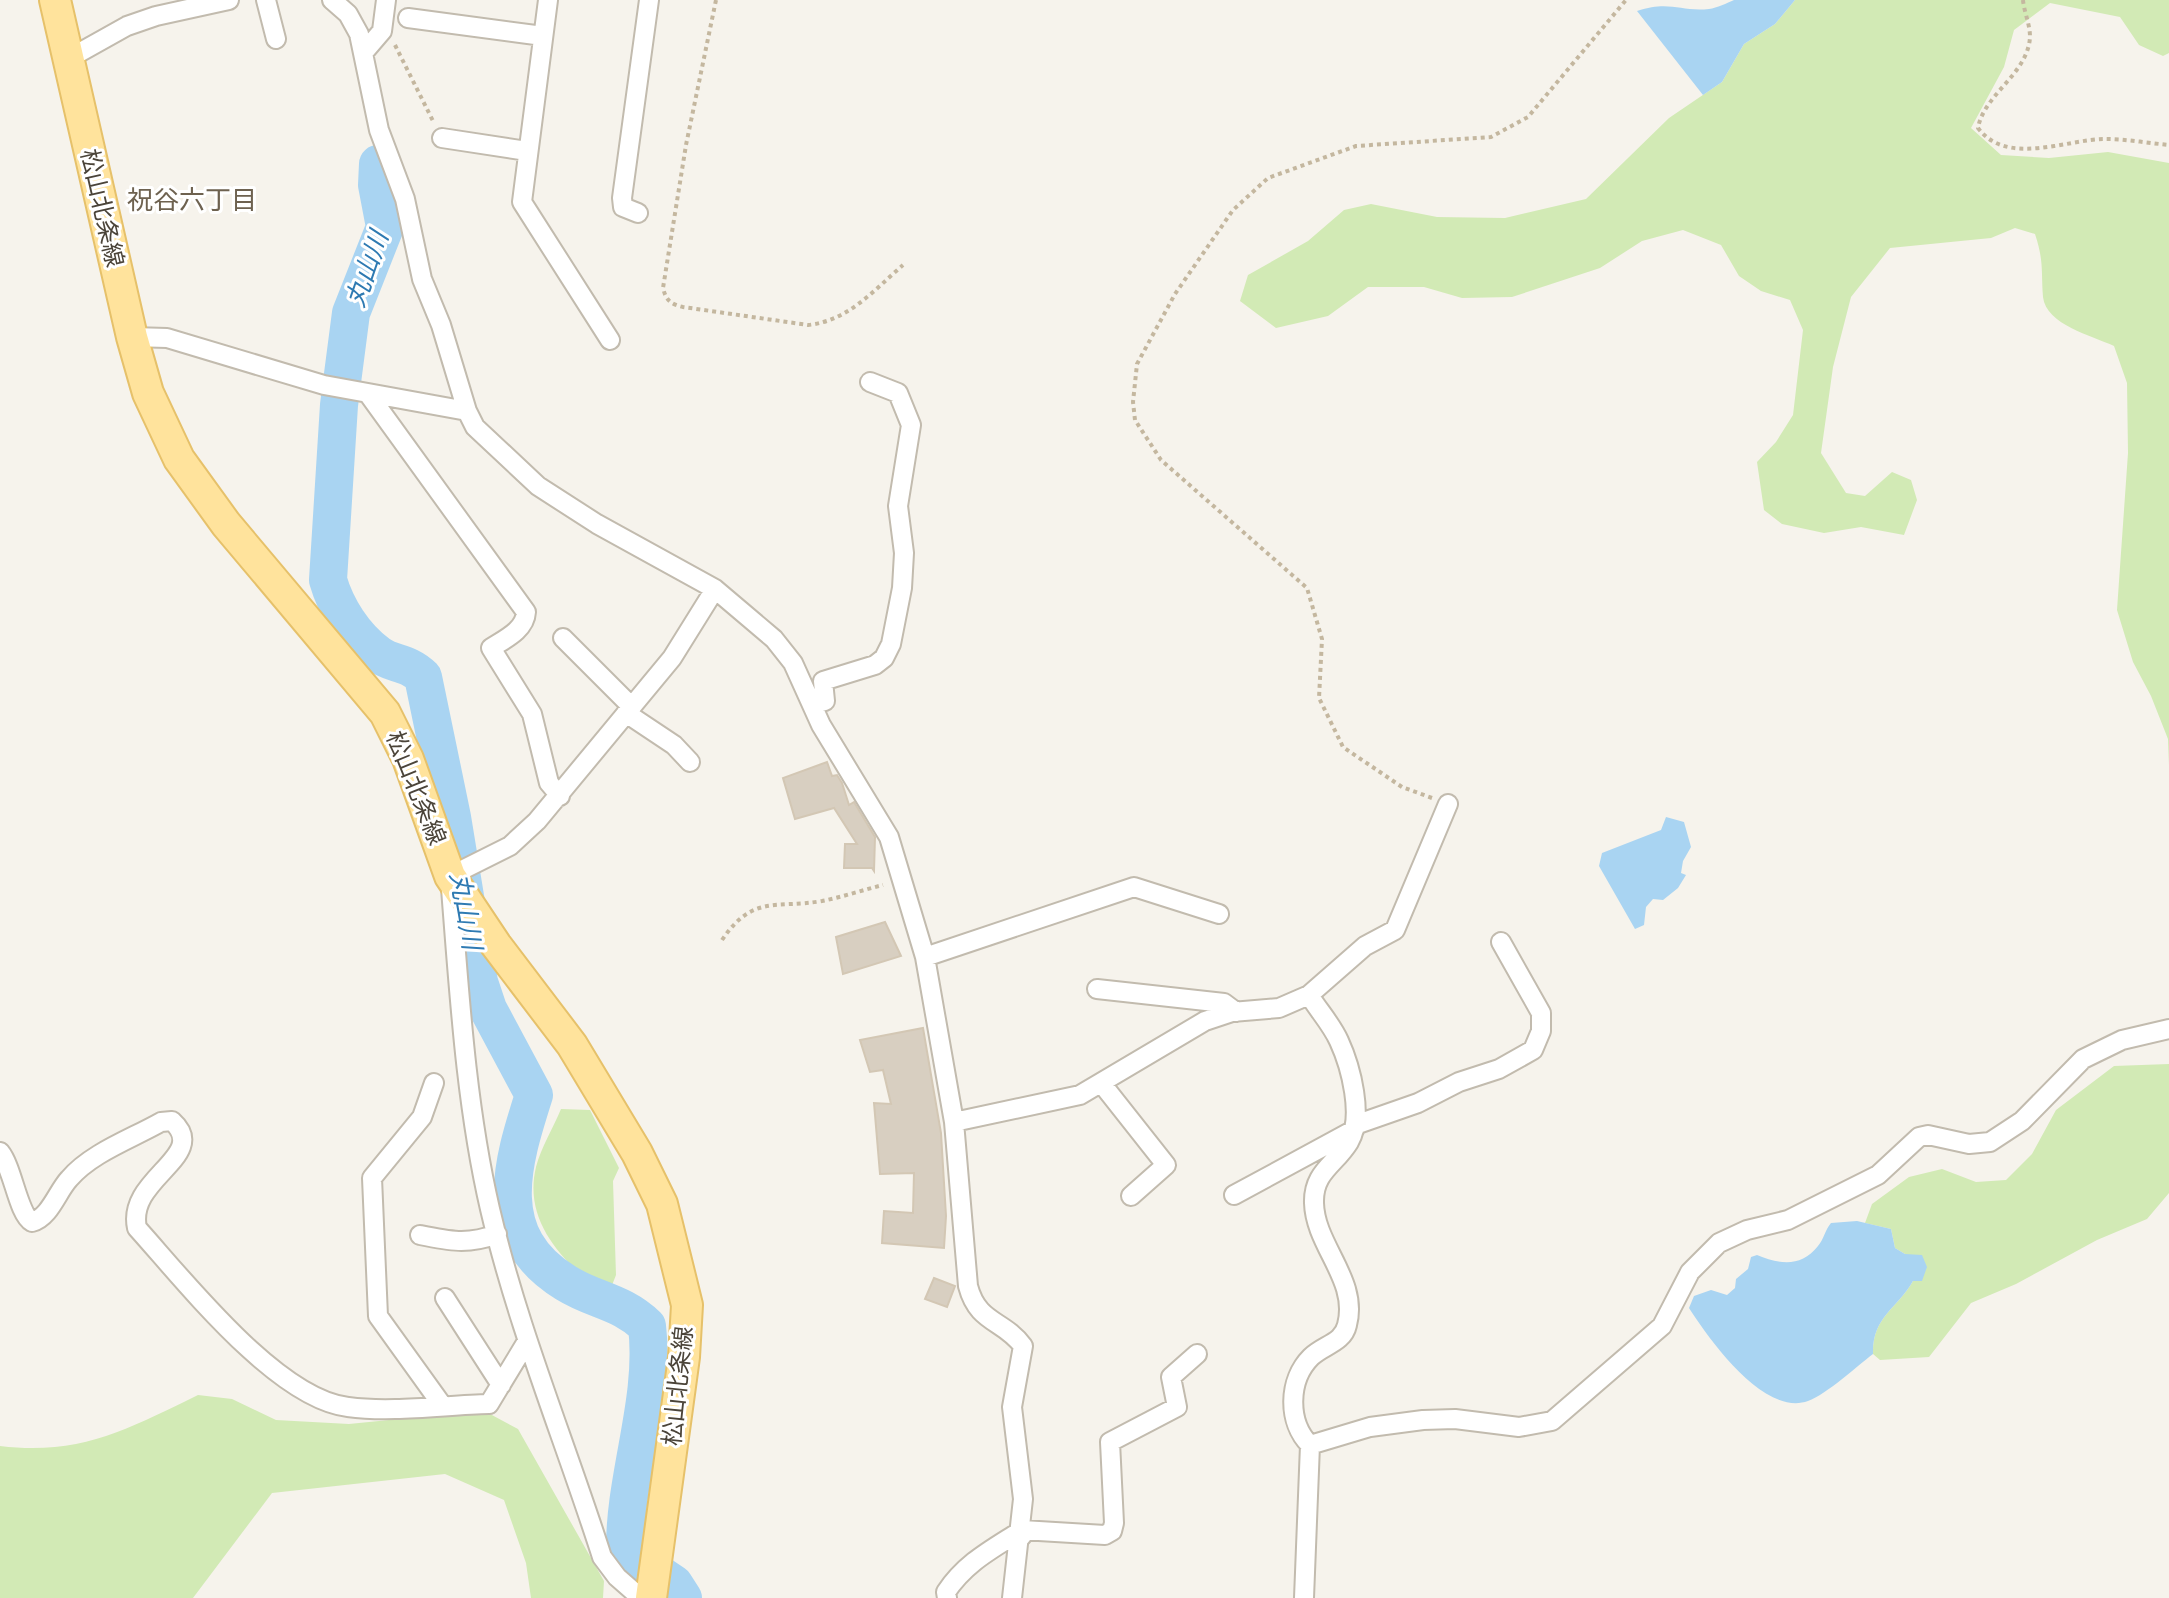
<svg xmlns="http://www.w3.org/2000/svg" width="2169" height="1598" font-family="Rubik,'Noto Sans JP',sans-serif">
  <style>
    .green { fill: #d2eab5 }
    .water { fill: #a9d4f2 }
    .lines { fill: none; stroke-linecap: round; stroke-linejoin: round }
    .river { stroke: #a9d4f2; stroke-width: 38 }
    .building { fill: #d8cfc1; stroke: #d3c7b4; stroke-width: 2 }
    .street-casing { stroke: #c2bbae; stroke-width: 22 }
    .primary-casing { stroke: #e6c16a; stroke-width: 34 }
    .path { stroke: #c4b79f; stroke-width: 4; stroke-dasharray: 4 4; stroke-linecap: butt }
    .street { stroke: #fff; stroke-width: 18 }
    .primary { stroke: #ffe39c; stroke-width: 30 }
    .labels { text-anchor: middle; stroke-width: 6; stroke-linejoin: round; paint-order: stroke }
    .street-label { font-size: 24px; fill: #4b4439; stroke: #fff }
    .neighbourhood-label { font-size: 26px; fill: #6e6250; stroke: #fff }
    .water-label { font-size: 26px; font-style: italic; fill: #2e7ab2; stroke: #fff }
  </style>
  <rect width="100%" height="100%" fill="#f6f3ec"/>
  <!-- green -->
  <path class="green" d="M1795,0H2169V53L2163,56L2139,45L2120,17L2050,3L2014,30L2004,67L1971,128L2001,155L2049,158L2108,152L2169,163V765L2168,739L2151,696L2133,662L2117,610L2128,453L2127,383L2114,346C2093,336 2046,325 2043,297C2041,271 2044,261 2035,234L2015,228L1991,238L1890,248L1851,297L1833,367L1821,453L1846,493L1865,496L1892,472L1911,480L1917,500L1904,535L1861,527L1824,533L1782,524L1764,510L1757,462L1776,442L1793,415L1803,330L1790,300L1761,291L1739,276L1721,245L1683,230L1642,241L1600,268L1512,297L1462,298L1424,287H1368L1328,316L1276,328L1240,301L1248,275L1308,241L1344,210L1371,204L1437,217L1505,218L1586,199L1669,118L1722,82L1744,44L1775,24Z
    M2169,1064V1193L2147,1219L2097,1240L2016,1284L1971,1303L1929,1357L1880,1360L1873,1354C1872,1317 1897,1309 1913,1281L1905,1254L1895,1248L1891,1229L1865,1223L1872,1204L1909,1177L1942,1169L1976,1182L2006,1180L2032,1154L2056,1110L2114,1066Z
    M561,1109L590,1110L619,1168L613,1181L616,1275L607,1298C568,1265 522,1225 536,1167C541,1148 553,1128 561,1109Z
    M198,1395L232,1399L276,1420L349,1424L459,1413L490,1414L518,1429L604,1581L603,1598H531L526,1563L504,1500L445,1474L272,1493L193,1598H0V1446C80,1456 128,1429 198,1395Z"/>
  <!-- water -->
  <path class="water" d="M1734,0H1795L1775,24L1744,44L1722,82L1703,95L1637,11C1670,0 1680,12 1709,9C1717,8 1727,3 1734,0Z
    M1666,817L1684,822L1691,847L1683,861L1681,873L1686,875L1678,888L1663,900L1653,899L1646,907L1644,925L1635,929L1599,866L1602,853L1661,830Z
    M1857,1221L1891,1229L1895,1248L1905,1254L1922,1255L1927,1267L1922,1281H1913C1897,1309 1872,1317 1873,1354C1856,1367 1827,1394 1808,1401C1764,1417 1709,1339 1689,1308L1694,1296L1711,1290L1727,1295L1735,1288L1736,1279L1748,1269L1751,1257L1757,1255C1779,1264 1801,1268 1818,1246C1824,1239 1825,1230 1831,1223Z"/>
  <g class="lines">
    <!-- river -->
    <path class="river" d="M378,164L377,185L385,227L351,313L339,405L328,580C336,608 354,636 378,654C392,665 407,661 423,677L452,817L479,982L488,1009L534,1095C512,1164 489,1236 566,1283C595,1301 621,1301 647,1326C656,1400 624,1476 625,1551L674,1584L683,1598"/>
  </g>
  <!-- building -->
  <path class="building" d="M827,762L832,776L837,775L842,783L849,805L854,802L875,837L874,871L872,868H844L845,844H857L834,808L795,819L783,778Z
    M885,922L901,956L843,974L836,937Z
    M923,1028L941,1133L946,1216L944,1248L882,1243L884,1211L913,1213L914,1173L880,1174L874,1103L891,1104L883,1070L870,1072L860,1040Z
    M934,1278L955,1286L947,1307L925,1299Z"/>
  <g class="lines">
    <defs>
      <path id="street" d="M266,0L276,39
        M332,0L348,14L359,34L379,130L405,199L422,279L441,325L467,411L475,427L538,486L597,524L715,589L774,639L793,663L821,725L889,837L925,957L954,1122L968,1286C978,1324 1003,1319 1023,1346L1012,1407L1023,1499L1012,1598
        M548,0L522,202L610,340
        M408,18L543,36
        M364,52L382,31L386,0
        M68,59L127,26L156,16L229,0
        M442,138L527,151
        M638,213L623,207L622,198L649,0
        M132,337L167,338L324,385L467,411
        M369,395L526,612C525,630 505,639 491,648L532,714L549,783L560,796
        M563,638L631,706
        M812,705L825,701L823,681L875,665L884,658L891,644L902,588L904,553L898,506L911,425L898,393L870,382
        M626,713L674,745L690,762
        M925,957L1134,887L1219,914
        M1097,989L1224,1003L1236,1012
        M1309,995L1365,946L1395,930L1448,804
        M434,1083L422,1117L372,1178L378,1316L442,1405
        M1102,1084L1166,1165L1131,1196
        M954,1122L1080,1095L1205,1021L1232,1012L1279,1008L1309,995C1319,1011 1332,1025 1339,1041C1351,1067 1364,1117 1349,1142C1335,1165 1313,1172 1314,1203C1315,1246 1359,1280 1347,1325C1343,1343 1323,1345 1311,1357C1288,1380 1287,1422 1310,1445L1304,1598
        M1355,1125L1418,1103L1459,1082L1499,1069L1533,1050L1541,1031V1013L1501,942
        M0,1152C13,1168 18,1214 32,1222C50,1217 57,1192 69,1179C91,1153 131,1139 161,1122L172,1121C211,1156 126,1178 137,1228C184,1280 277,1399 348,1407C392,1413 445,1405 489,1404L526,1343
        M1234,1195L1354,1130
        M420,1235C449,1241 468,1245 497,1234
        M445,1298L501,1385
        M1310,1445L1370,1427L1423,1420L1455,1419L1519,1427L1552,1421L1662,1326L1690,1272L1719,1243L1747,1230L1788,1220L1878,1175L1919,1137L1928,1135L1969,1144L1990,1142L2022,1121L2083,1059L2122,1040L2169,1029
        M1022,1530L1105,1535L1112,1531L1114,1523L1110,1442L1177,1407L1171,1377L1197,1354
        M641,1598L617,1577L602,1557C565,1441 518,1329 490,1209C465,1101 459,987 450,876L510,846L537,821L672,658L715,589
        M947,1598L946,1592C964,1565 987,1552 1014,1535L1022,1536"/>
      <path id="primary" d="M55,0L132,337L148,393L179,459L226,524L385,713L408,759L450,876L496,945L572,1045L637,1153L662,1204L687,1305L684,1357L651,1598"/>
    </defs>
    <!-- street casing -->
    <use href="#street" class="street-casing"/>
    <!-- primary casing -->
    <use href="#primary" class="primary-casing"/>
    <!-- path -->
    <path class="path" d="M716,0L686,145L663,288C666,300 670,304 683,307L808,325C848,321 873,291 903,265
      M2023,0C2024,12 2030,24 2030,37C2028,74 1984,94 1978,128C2007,167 2067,139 2105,139C2126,139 2148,143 2169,145
      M395,45L434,123
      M1432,798L1402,787L1343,747L1319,698L1322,639L1307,588L1161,460L1135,420L1133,402L1137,364L1175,294L1233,210L1268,178L1356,146L1491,137L1528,117L1626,0
      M722,940C753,894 776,909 822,901C842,897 863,890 883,885"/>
    <!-- street -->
    <use href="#street" class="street"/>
    <!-- primary -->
    <use href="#primary" class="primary"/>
  </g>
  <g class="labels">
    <!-- street labels -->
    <g class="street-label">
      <text transform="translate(102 208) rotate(77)" y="8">松山北条線</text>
      <text transform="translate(416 788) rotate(68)" y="8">松山北条線</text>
      <text transform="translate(678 1386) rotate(-84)" y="8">松山北条線</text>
    </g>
    <!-- neighbourhood labels -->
    <g class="neighbourhood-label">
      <text x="192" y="209">祝谷六丁目</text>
    </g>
    <!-- water labels -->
    <g class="water-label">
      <text transform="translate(367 269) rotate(-71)" y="9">丸山川</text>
      <text transform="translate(466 911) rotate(80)" y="9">丸山川</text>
    </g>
  </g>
</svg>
